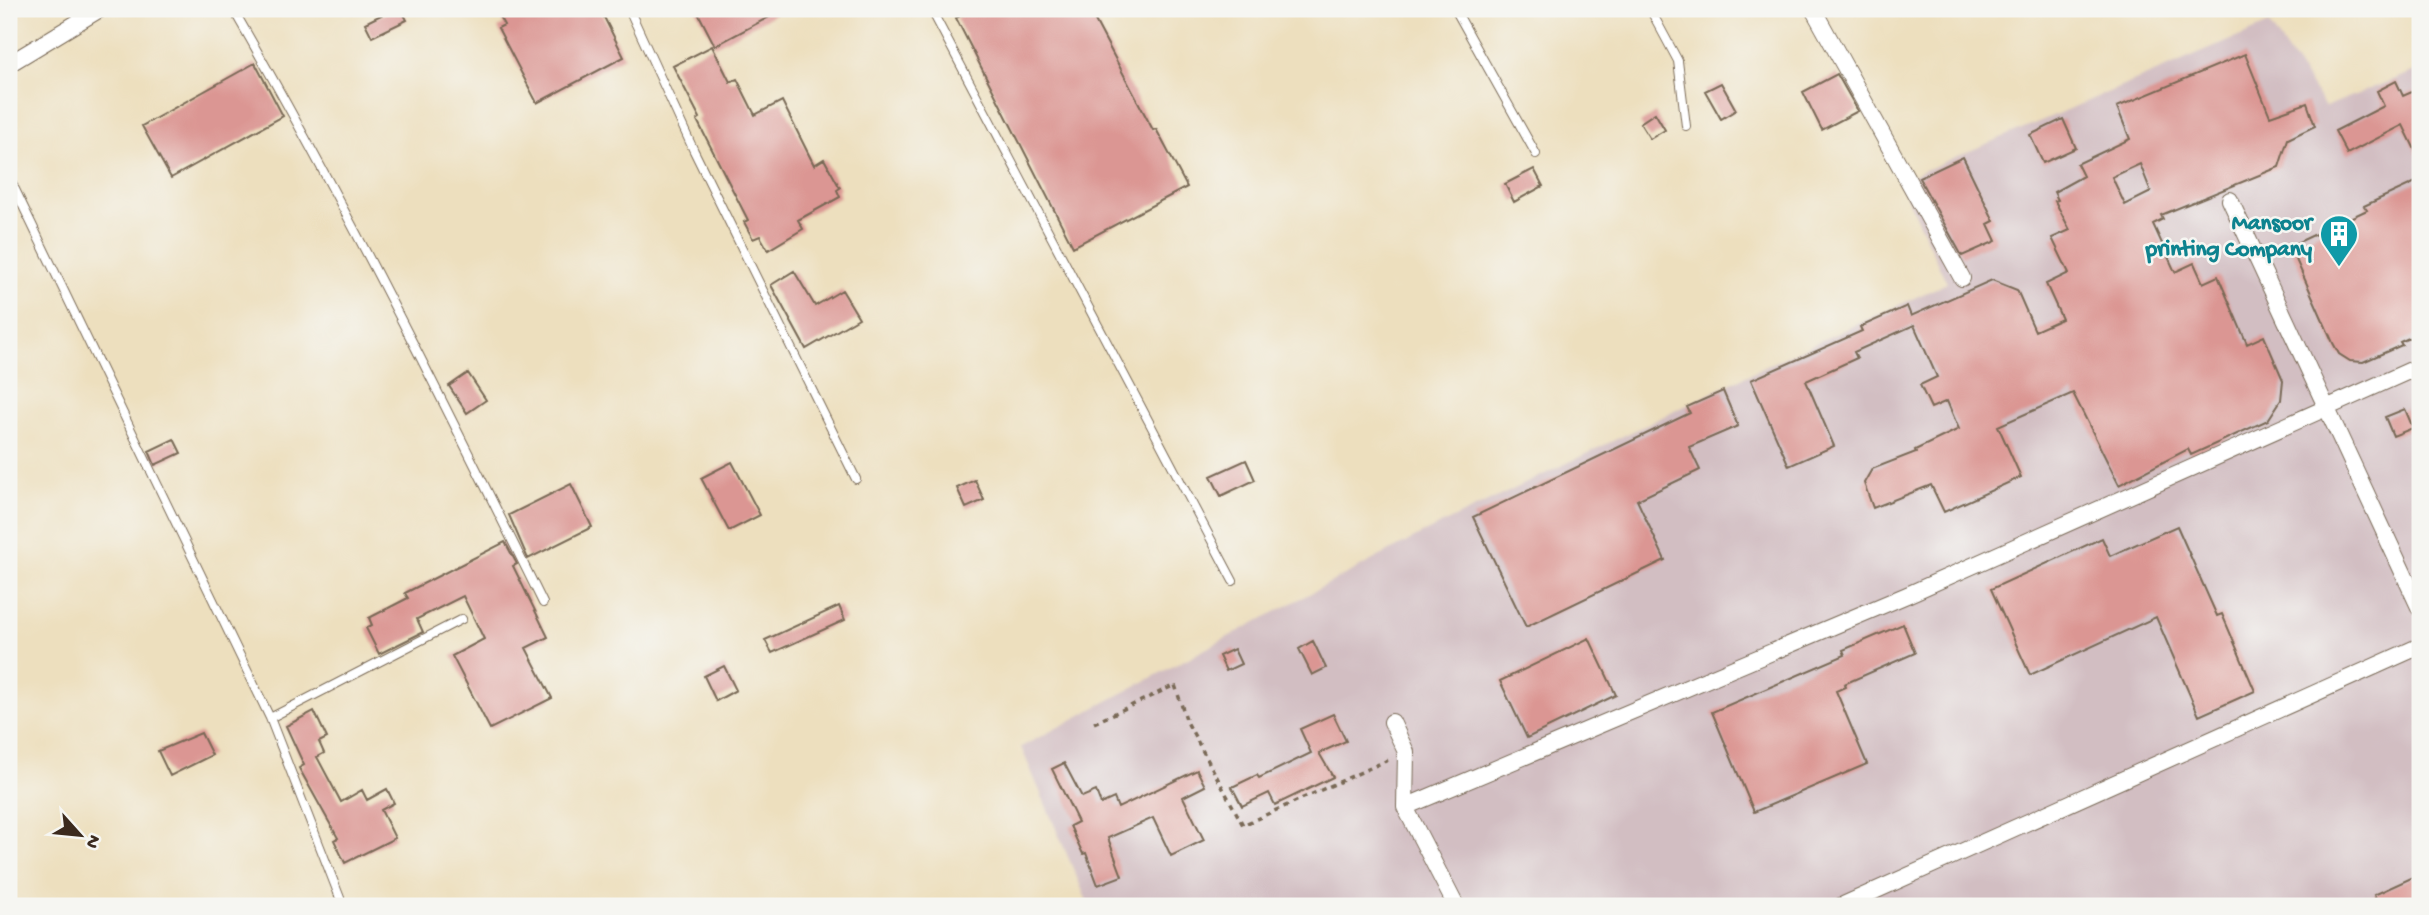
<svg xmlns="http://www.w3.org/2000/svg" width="2429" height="915" font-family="'Gochi Hand',sans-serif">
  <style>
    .industrial { fill: #d2bec2 }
    .building { fill: #db9693; fill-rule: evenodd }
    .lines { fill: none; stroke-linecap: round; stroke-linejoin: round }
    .lane-casing { stroke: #796956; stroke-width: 10 }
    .street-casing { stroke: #796956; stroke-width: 18 }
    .path { stroke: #796956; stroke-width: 3.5; stroke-dasharray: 5 5; stroke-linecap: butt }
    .lane { stroke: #fff; stroke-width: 8 }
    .street { stroke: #fff; stroke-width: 16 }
    .labels { text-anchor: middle; stroke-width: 5; stroke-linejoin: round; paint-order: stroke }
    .culture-label { font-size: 23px; font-weight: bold; fill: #0d838f; stroke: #f6f6f2; text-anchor: end }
  </style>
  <rect width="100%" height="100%" fill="#f6f6f2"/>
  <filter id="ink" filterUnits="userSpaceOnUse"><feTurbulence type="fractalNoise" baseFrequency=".0143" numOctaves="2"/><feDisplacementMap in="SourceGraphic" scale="14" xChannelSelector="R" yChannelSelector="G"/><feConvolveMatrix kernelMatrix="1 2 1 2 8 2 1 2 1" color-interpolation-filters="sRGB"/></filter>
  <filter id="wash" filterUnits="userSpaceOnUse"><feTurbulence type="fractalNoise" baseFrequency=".00686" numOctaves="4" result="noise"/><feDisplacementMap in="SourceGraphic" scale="28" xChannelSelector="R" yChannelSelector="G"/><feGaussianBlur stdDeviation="1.57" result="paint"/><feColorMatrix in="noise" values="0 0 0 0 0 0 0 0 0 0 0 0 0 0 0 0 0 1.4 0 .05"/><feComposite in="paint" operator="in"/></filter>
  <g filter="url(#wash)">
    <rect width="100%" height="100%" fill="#eddfbe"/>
    <!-- industrial -->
    <path class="industrial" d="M2269,24L2325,107L2420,69V906H1089L1021,747L1422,534L1787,356L1947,283L1899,181Z"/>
    <g id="blocks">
      <!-- building -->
      <path class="building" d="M393,9H401L407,20L372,37L365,23Z
        M495,9H600L624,57L537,103L498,28L504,25Z
        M696,9H784L715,46Z
        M973,9H1089L1153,130L1156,129L1187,187L1073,247L956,18Z
        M712,46L730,82L737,79L755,115L782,101L814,165L824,159L840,188L837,190L840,197L798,220L803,229L768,250L760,236L753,239L744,222L748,220L697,120L700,118L673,66Z
        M2245,54L2270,116L2307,103L2315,126L2288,139L2279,167L2161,215L2163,219L2153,224L2175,272L2194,263L2203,283L2218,276L2247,344L2264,336L2283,380L2281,400L2268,420L2191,455L2188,449L2119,485L2073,393L1998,426L2021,477L1944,512L1931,485L1873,508L1864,483L1872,469L1916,452L1915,450L1959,429L1947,401L1931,408L1920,385L1937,377L1914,325L1854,352L1857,358L1806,381L1834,446L1789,466L1751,380L1862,331L1860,327L1907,306L1911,316L1992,280L2017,290L2035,331L2062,319L2046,284L2069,273L2052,238L2070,230L2055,201L2058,200L2054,192L2083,176L2077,164L2130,139L2117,107ZM2140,164L2151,192L2125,205L2112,177Z
        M255,63L283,116L171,178L142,126Z
        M1837,74L1858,111L1822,130L1803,92Z
        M2396,81L2403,96L2414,91L2420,104V160L2403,125L2347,154L2335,131L2384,106L2377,91Z
        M1721,83L1736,110L1721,119L1705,91Z
        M1655,113L1665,130L1650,139L1640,123Z
        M2063,119L2076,148L2043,163L2030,135Z
        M1963,157L1994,221L1988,224L1996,241L1962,256L1919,178Z
        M1534,169L1543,186L1514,202L1505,184Z
        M2420,180V333L2400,342L2402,345L2363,362L2350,361L2339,354L2333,343L2290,246L2367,210L2364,206Z
        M794,271L815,306L842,290L859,318L806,349L771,285Z
        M468,373L486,400L467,413L449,386Z
        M1723,391L1738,426L1689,447L1700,470L1637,500L1665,560L1526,627L1473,517L1690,413L1687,407Z
        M2405,409L2413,428L2393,436L2385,417Z
        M174,439L181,453L155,465L149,451Z
        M1246,460L1255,480L1221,496L1211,476Z
        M732,462L760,515L729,531L701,478Z
        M975,480L984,500L966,508L957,488Z
        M571,484L592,527L528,559L509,515Z
        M2177,526L2217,616L2222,614L2255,691L2199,716L2156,617L2030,675L1991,589L2102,538L2110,556Z
        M505,542L517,564L513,566L548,637L526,648L552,698L490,729L452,656L484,639L463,596L417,619L423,632L379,654L366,628L372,625L369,618L408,598L405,593Z
        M839,606L845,620L772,653L765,640Z
        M1903,624L1915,653L1844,684L1845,687L1836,691L1867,764L1754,812L1712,712L1845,655L1843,650Z
        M1589,638L1616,695L1527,738L1500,681Z
        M1313,641L1326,668L1312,675L1299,649Z
        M1234,649L1241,664L1226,671L1219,656Z
        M724,666L736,690L716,701L704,676Z
        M314,711L327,738L319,742L324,753L317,757L341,802L362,790L367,800L387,789L394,803L381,810L395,838L345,863L334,840L338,838L299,768L304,765L286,726Z
        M1333,714L1346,741L1319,753L1333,777L1275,805L1269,793L1242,806L1232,787L1257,775L1259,778L1311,753L1300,729Z
        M201,733L212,755L170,776L158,751Z
        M1064,763L1082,797L1096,791L1101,804L1114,798L1118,808L1197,770L1205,786L1183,797L1204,840L1171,856L1153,818L1108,838L1122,876L1098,885L1086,853L1083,854L1070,826L1078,822L1052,769Z
        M2420,874V906H2379L2374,895Z"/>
    </g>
  </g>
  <g filter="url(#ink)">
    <use href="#blocks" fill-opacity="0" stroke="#796956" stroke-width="2"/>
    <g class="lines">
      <defs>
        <path id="lane" d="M233,9C345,203 444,403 543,603
          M629,9L694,151L856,479
          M931,9L1233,581
          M1455,9L1536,154
          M1650,9L1678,61L1686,126
          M9,177L270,718L340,898
          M270,718L462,619"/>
        <path id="street" d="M1813,9L1962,278
          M9,64L100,9
          M2230,200L2420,609
          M1392,722L1406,752L1405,807L1456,906
          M1405,807L1907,595L2420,366
          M1841,906L2420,646"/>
      </defs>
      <!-- lane casing -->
      <use href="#lane" class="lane-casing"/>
      <!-- street casing -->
      <use href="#street" class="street-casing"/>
      <!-- path -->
      <path class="path" d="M1094,723L1175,685L1187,722L1243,825L1388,760"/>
      <!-- lane -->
      <use href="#lane" class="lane"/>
      <!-- street -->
      <use href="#street" class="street"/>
    </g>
  </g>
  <!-- icons -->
  <defs>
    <symbol id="building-pin" viewBox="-11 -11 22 30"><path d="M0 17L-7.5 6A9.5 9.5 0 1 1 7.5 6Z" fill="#0f9aa8" stroke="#f6f6f2"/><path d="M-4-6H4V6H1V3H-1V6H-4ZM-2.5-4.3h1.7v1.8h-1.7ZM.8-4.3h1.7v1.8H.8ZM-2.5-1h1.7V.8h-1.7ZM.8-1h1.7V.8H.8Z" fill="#fff"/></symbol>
  </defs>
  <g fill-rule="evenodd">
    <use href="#building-pin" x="2317" y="212" width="44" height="60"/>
  </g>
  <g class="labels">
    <!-- culture labels -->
    <g class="culture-label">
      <text x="2312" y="229">Mansoor<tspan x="2312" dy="26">printing Company</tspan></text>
    </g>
  </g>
  <!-- margin -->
  <rect width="2429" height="915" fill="none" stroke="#f6f6f2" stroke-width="35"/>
  <!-- north arrow -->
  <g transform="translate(80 835) rotate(117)" stroke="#f6f6f2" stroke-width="5" paint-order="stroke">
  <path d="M0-5L12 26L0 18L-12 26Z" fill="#3b2a1e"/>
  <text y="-10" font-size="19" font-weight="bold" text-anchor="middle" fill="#3b2a1e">N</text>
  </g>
</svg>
